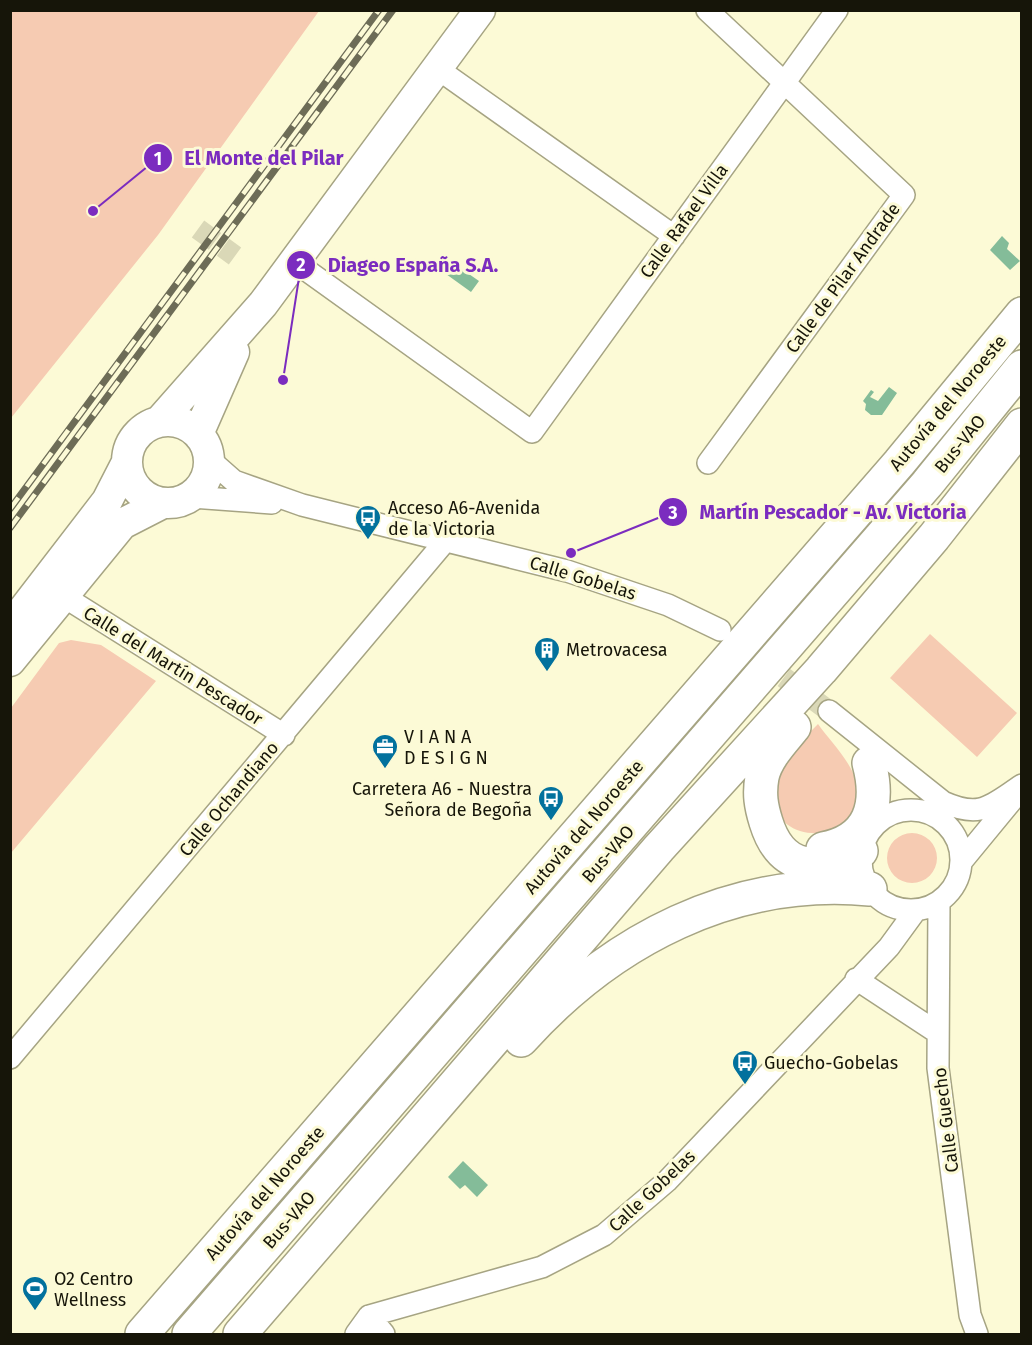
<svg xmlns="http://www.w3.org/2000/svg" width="1032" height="1345" font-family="'Fira Sans',sans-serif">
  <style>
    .green { fill: #f6cbb2 }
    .water { fill: #84bc99 }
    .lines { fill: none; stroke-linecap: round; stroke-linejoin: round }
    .street-tunnel { stroke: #dad8b7; stroke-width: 21; stroke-dasharray: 21 10; stroke-linecap: butt }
    .street-casing { stroke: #a6a483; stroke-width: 24 }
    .secondary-casing { stroke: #a6a483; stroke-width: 33 }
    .highway-casing { stroke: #a6a483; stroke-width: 36 }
    .street { stroke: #fff; stroke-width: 21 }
    .secondary { stroke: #fff; stroke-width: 30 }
    .highway { stroke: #fff; stroke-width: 33 }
    .rail-casing { stroke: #6d6c57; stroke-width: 7 }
    .rail { stroke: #fcfad6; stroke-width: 4.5; stroke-dasharray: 14; stroke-linecap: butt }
    .labels { text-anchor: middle; stroke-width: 6; stroke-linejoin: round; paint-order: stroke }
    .street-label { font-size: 18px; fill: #161509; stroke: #fcfad6 }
    .poi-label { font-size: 18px; fill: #161509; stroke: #fcfad6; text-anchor: start }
    .leader { fill: none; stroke: #7b2cbf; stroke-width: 2 }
    .callout-dot { fill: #7b2cbf; stroke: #fcfad6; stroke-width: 2 }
    .mark-label { font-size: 18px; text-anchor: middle; font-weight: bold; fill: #fff }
    .callout-label { font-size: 20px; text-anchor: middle; font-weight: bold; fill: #7b2cbf; stroke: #fcfad6; stroke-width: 6; stroke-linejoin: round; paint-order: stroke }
  </style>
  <rect width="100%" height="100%" fill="#fcfad6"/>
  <!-- green -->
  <path class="green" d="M11,10L319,11L158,235L11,418Z
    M930,634L1017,713L977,757L890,678Z
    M71,640L101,645L156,681L11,853V708L59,643Z
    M818,724C830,741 850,760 856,781C879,855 731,853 787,758C794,745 808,735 818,724Z
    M887 858a25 25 0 1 1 50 0a25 25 0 1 1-50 0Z"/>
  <!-- water -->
  <path class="water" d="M1002,236L1009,243L1007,249L1020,261L1010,270L990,250Z
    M453,263L479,281L471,292L446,274Z
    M889,387L897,393L882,415H871L865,410L866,404L863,401L871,390L874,392L870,397L878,401Z
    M463,1161L488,1185L477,1197L465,1185L460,1189L448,1177Z"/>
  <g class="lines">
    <!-- street-tunnel -->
    <path class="street-tunnel" d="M198,229L235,256
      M759,659L829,711"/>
    <defs>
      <path id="street" d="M707,10L904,195L708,463
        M438,69L674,236
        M295,262L532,432L837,10
        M209,459L234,481L302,505L567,571L668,605L720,630
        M192,497L272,503
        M63,596L284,735
        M829,711L943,802C981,819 990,806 1022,785
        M861 860a50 50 0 1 1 100 0a50 50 0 1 1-100 0Z
        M962,861L1013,799
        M939,902L938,1068L970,1315L977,1334
        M856,979L938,1033
        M10,1058L447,539
        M369,1316L542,1267L604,1235L667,1181L889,947L916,910
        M369,1316L384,1334
        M356,1334L369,1316"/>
      <path id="secondary" d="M127 462a41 41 0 1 1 82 0a41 41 0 1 1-82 0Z
        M159,422L263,304L480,10
        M198,434L234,352
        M10,627L107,501L126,464
        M10,661L122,524L161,504"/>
      <path id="highway" d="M794,727C782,742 766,758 762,777C759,794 761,806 766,822C782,874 820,871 861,851
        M823,849C871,840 880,804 869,763
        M521,1040C611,940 733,876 870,889
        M142,1334L899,463L1022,314
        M189,1334L927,484L1022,367
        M240,1334L659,848L821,670L934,537L1022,425"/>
    </defs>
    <!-- street casing -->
    <use href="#street" class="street-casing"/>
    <!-- secondary casing -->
    <use href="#secondary" class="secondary-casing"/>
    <!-- highway casing -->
    <use href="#highway" class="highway-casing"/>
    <!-- street -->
    <use href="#street" class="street"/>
    <!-- secondary -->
    <use href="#secondary" class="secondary"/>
    <!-- highway -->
    <use href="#highway" class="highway"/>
    <defs>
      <path id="rail" d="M10,509L379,10
        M10,528L393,10"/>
    </defs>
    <!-- rail casing -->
    <use href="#rail" class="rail-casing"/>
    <!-- rail -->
    <use href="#rail" class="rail"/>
  </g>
  <!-- icons -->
  <defs>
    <symbol id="bus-pin" viewBox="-11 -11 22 30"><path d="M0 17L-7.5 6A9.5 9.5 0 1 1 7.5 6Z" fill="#02719d" stroke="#fcfad6"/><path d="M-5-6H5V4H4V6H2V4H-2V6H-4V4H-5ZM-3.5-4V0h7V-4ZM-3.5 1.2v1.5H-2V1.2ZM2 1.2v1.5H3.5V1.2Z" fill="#fff"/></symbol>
    <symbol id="building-pin" viewBox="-11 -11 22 30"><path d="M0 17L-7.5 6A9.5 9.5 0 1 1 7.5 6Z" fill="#02719d" stroke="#fcfad6"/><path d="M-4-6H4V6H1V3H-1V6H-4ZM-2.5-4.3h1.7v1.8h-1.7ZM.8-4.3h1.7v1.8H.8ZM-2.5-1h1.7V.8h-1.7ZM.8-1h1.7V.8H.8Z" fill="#fff"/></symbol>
    <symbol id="office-pin" viewBox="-11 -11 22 30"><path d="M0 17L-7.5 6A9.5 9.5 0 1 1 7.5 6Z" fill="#02719d" stroke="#fcfad6"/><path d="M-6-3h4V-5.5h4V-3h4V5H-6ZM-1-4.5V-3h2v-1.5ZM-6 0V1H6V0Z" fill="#fff"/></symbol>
    <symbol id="stadium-pin" viewBox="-11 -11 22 30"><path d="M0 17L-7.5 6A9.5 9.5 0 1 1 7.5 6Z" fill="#02719d" stroke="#fcfad6"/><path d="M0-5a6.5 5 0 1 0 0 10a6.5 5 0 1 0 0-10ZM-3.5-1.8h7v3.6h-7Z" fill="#fff"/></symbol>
  </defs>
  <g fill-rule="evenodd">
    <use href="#bus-pin" x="353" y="503" width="30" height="40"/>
    <use href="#building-pin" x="532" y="635" width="30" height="40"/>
    <use href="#office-pin" x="370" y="732" width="30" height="40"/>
    <use href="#bus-pin" x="536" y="784" width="30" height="40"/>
    <use href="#bus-pin" x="730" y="1048" width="30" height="40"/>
    <use href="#stadium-pin" x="20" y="1274" width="30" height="40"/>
  </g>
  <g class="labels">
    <!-- street labels -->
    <g class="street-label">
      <text transform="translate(684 221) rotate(-54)" y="6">Calle Rafael Villa</text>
      <text transform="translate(843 278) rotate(-54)" y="6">Calle de Pilar Andrade</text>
      <text transform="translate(948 403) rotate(-50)" y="6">Autovía del Noroeste</text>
      <text transform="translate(960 444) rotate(-51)" y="6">Bus-VAO</text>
      <text transform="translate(583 578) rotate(17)" y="6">Calle Gobelas</text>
      <text transform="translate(173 666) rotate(32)" y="6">Calle del Martín Pescador</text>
      <text transform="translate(229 799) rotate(-50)" y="6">Calle Ochandiano</text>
      <text transform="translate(584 827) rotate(-49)" y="6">Autovía del Noroeste</text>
      <text transform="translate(608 854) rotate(-49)" y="6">Bus-VAO</text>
      <text transform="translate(946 1120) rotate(-97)" y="6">Calle Guecho</text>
      <text transform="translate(652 1191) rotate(-43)" y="6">Calle Gobelas</text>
      <text transform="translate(265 1193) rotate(-49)" y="6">Autovía del Noroeste</text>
      <text transform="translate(289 1220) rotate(-49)" y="6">Bus-VAO</text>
    </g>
    <!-- poi labels -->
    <g class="poi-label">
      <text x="388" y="514">Acceso A6-Avenida<tspan x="388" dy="21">de la Victoria</tspan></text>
      <text x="566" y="656">Metrovacesa</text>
      <text x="404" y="743">V I A N A<tspan x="404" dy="21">D E S I G N</tspan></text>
      <text x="532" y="795" text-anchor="end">Carretera A6 - Nuestra<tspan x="532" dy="21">Señora de Begoña</tspan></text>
      <text x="764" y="1069">Guecho-Gobelas</text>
      <text x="54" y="1285">O2 Centro<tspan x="54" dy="21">Wellness</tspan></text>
    </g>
  </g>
  <!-- callouts -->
  <path class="leader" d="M93 211L158 158M283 380L301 265M571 553L673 512"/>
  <g class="callout-dot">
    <circle cx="93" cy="211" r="6"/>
    <circle cx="283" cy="380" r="6"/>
    <circle cx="571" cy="553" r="6"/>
    <circle cx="158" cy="158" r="15"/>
    <circle cx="301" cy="265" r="15"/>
    <circle cx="673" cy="512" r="15"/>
  </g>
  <g class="mark-label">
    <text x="158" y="165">1</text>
    <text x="301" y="271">2</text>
    <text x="673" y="519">3</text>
  </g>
  <g class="callout-label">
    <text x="264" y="165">El Monte del Pilar</text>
    <text x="413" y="272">Diageo España S.A.</text>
    <text x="833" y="519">Martín Pescador - Av. Victoria</text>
  </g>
  <!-- border -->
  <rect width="1032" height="1345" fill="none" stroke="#161509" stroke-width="24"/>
</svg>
